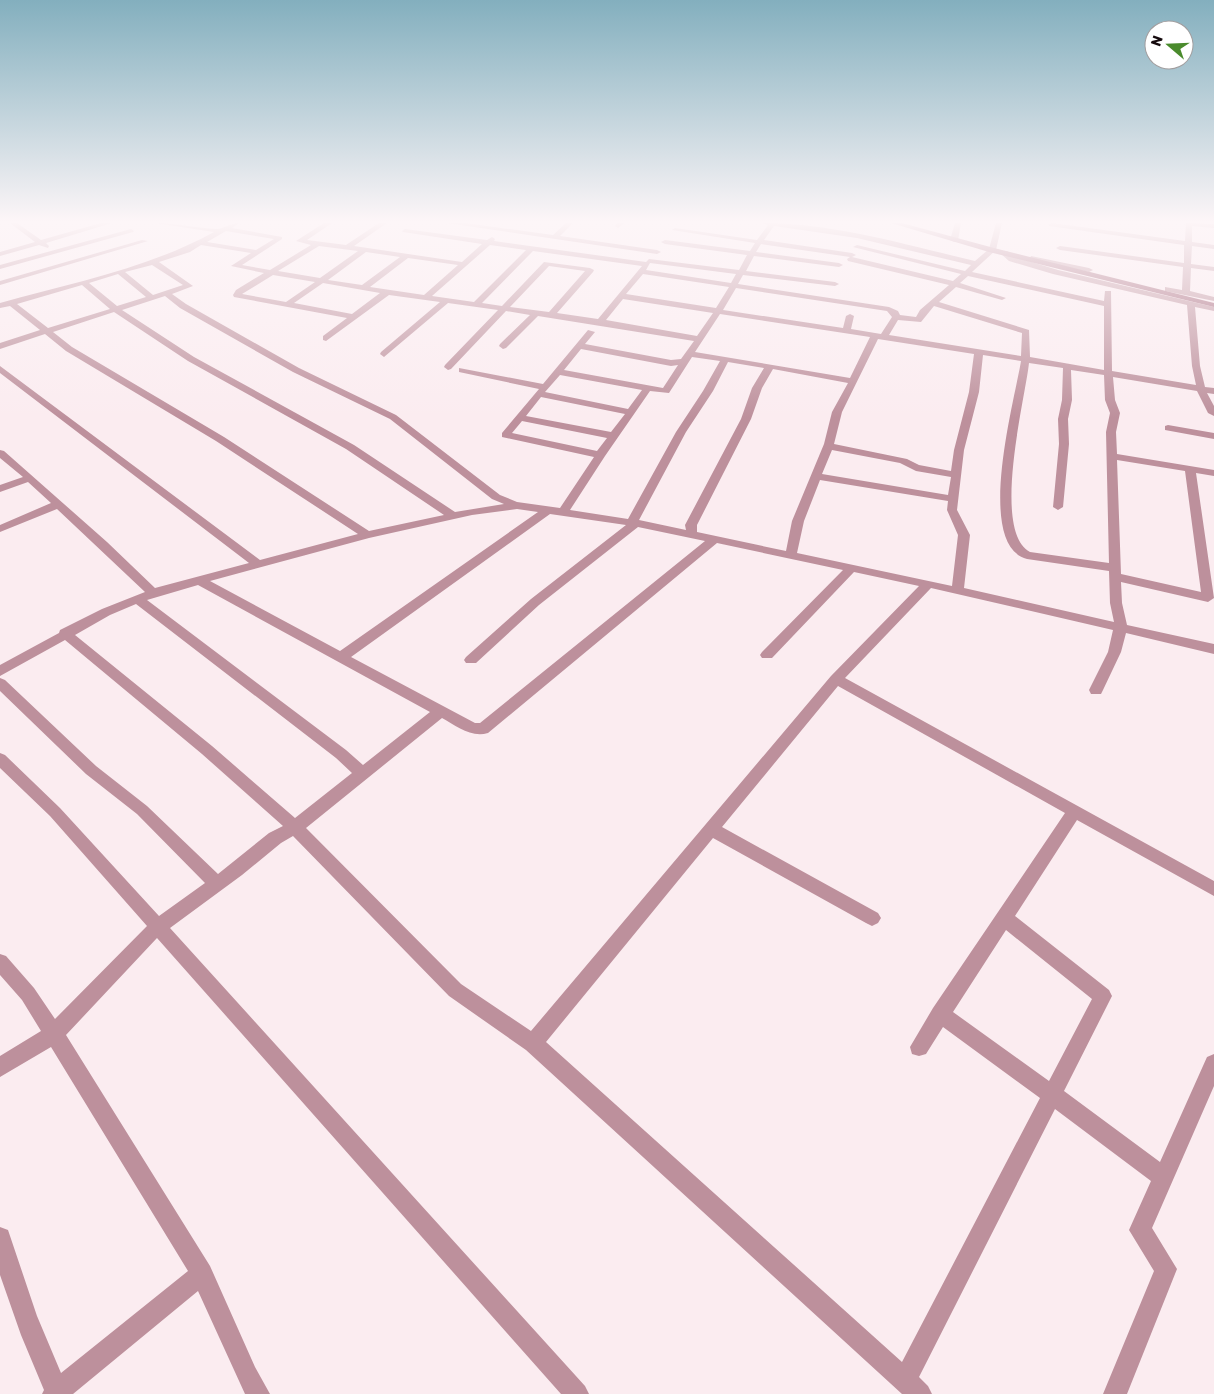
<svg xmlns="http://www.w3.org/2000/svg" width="1214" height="1394" font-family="Rubik,sans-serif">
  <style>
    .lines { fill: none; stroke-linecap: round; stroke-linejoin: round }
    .minor { fill: #bd909c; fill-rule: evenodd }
    .secondary { fill: #a06074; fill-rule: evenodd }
  </style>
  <rect width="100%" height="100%" fill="#fbecf0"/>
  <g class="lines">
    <!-- minor -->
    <path class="minor" d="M10,223H17L41,240L101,223H112L46,243L49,246L48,248L39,245L0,256V252L35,242Z
      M155,223C176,223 196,228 217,229C224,229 230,223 239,223L232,228L282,237V239L242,265L270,270L311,245L296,241L324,223H332L307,240L346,245L379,223H387L354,246L462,262L482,244L403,232L402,231L405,229L487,240L492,237L495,239L494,241L646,262L649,259L739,270L747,255L665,244L661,242L665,240L750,251L755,243L672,230L675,228L757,240L768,225L762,223C834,223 906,245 975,261L989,249L996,223H1002L996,250L972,272L1104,301L1105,291H1111L1112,371L1196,385L1192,366L1187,305L1053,274L1009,261L1000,253L1007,251L1015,257L1058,270L1214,307V311L1195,307L1200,366L1205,387L1214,388V394L1207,393L1214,406V416L1208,413L1197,391L1113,377L1115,400L1120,413L1116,432L1117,454L1214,470V476L1196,473L1214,598L1208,602L1121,582L1122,603L1127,625L1214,644V654L1126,633L1121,652L1103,690L1101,694H1091L1089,690L1108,652L1113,630L931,588L845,678L1214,881V896L1077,820L1015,916L1109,990L1112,996L1064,1091L1160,1162L1207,1057L1214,1054V1086L1152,1228L1177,1269L1127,1394H1103L1154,1271L1129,1230L1151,1181L1055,1109L919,1377L928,1386L932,1394H902L526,1050L449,996L293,836L281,843L242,875L170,928L585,1386L589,1394H561L157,938L66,1035L210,1266L255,1367L270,1394H245L198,1291L73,1394H42L44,1390L21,1335L0,1275V1227L8,1230L37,1316L61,1373L188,1271L51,1047L0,1077V1056L41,1031L22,1000L0,975V954L6,956L34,988L55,1019L147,926L50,816L0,768V753L5,755L60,808L159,916L205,883L137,814L86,774L0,691V678L5,680L96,766L147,806L218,874L269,833L283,826L202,754L65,640L0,676V665L59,633L60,630L102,609L145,592L57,509L0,532V525L51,503L28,482L0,492V485L23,477L0,458V450L4,451L107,542L155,588L249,563L0,373V366L260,560L358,534L216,441L66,351L45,334L0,349V343L40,330L10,306L0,308V303C72,283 149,268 214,232ZM774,226L857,238L971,265L965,271L857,245L853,247L961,274L953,281L852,257L856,255L852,253L764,240ZM226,231L274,239L256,250L207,242ZM761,244L850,257L847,259L848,261L949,285L920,310L916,317L900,315L898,311L889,307L738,284L743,275L835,286L839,284L835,282L746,271L754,256L839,267L843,265L839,263L756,252ZM201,245L251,253L231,266L264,273L236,290L233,295L234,297L347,318L323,336V340L326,341L389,295L440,302L381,352L380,354L384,357L448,303L498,310L445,365L444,367L448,370L451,369L506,311L530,315L500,344L499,346L503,349L506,348L538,316L694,341L681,359L671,360L585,344L595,332L588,330L543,384L459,368V372L539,389L502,433V437L594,457L560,508L517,502L500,495L396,415L299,368L186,304L172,294L193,286L159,262L190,252ZM490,245L526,250L474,302L432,296ZM319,246L358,251L320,278L278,271ZM533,251L642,266L598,319L557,313L593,272L594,270L590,268L544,262L502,306L482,303ZM366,252L400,257L362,285L328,280ZM408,258L458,265L424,295L370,287ZM650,263L736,274L731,283L646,270ZM152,265L183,285L153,295L125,272ZM549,266L585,271L549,312L510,307ZM118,274L146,297L117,306L89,283ZM643,274L729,287L716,308L626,294ZM273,275L315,282L286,302L242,294ZM968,276L1104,306V370L1030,357L1029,330L939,302L956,287L1002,300L1006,298L960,283ZM323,283L380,293L352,314L294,303ZM82,285L110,309L48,328L17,304ZM736,288L887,311L892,317L881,334L851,329L854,316L850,314L846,316L843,328L723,310ZM165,296L180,308L293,372L390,419L492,499L504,504L455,512L354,445L194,357L122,310ZM623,299L713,313L697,336L606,320ZM934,306L1022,333L1021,356L889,335L898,320L921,322ZM114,312L188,361L346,449L444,515L369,531L224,437L72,347L53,332ZM720,314L870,337L850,378L695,352ZM878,339L974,354L969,392L954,450L951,471L919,465L907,459L834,444L842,412ZM581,349L671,366L678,365L663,388L564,370ZM983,355L1021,361C1015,399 974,545 1027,559L1109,571L1110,603L1114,622L964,588L970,535L957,510L964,450L979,392ZM692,357L720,361L703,391L676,432L628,519L570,510L605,456L650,391L669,393ZM728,362L764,368L752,388L741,419L685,525L686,530L639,520L686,432L713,391ZM1029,363L1063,368L1062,400L1058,419L1059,444L1053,507L1058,510L1063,507L1069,444L1068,419L1072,400L1071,370L1104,375L1105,400L1110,413L1106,432L1109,563L1030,552C991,531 1025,400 1029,363ZM773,369L848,383L832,412L824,444L792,521L786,551L697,532V525L751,419L762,388ZM560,375L642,390L628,409L545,392ZM541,397L625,414L611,432L526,416ZM522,421L607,438L597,451L512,433ZM832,450L900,463L916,471L951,477L948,495L822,474ZM1117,460L1185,471L1201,592L1121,574ZM820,480L948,501L947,510L958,535L952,586L797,553L804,521ZM517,509L538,512L340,651L210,581L369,538L472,515ZM550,514L626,525L531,599L466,657L464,660L466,663H476L539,605L638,527L705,541L480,723H475L351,657ZM717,543L843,570L762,652L760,655L762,658H772L854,572L919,586L831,676L531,1031L461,984L306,828L442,718C456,726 471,738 488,733ZM198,585L430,712L363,765L346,750L147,600ZM136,604L336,758L352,773L295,818L212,746L75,635L110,615ZM838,686L1065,813L933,1008L910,1047L912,1054L919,1056L926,1054L943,1027L1040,1098L902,1362L546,1042L713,838L866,923L872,926L878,923L881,918L878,913L722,827ZM1006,930L1092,999L1049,1081L953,1012Z
      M447,223H465L553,235L566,223H573L560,236L657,250L661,252L657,254Z
      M617,223H624L618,228L615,226Z
      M955,223H961L958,240L954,242L950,240Z
      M1052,223L1185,241L1186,223L1214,224V228L1192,226V242L1214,245V249L1192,246L1191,264L1214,267V271L1191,268L1190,291L1214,297V301L1165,291V287L1182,290L1183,267L1060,250L1056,248L1060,246L1184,263V245L1049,226V224Z
      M131,229L134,231L133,232L0,269V265Z
      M142,240L148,241L0,285V281Z
      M1031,256L1089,268L1093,270L1089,272L1034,260L1030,258Z
      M1168,425L1214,433V439L1165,430V426Z"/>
    <!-- secondary -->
    <path class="secondary" d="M891,223H902L994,248L1214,303V307L989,252Z"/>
  </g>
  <!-- sky -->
  <linearGradient id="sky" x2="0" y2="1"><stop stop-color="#83afbe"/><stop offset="0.53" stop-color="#fdf6f8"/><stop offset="1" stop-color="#fdf6f8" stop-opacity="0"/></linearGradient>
  <rect width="1214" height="418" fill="url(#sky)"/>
  <!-- north arrow -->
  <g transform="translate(1169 45) rotate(289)"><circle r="24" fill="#ffffff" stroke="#a19d9e"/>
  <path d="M0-4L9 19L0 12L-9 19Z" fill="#4a8b2d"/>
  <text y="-8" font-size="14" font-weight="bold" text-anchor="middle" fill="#150a0d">N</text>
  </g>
</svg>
